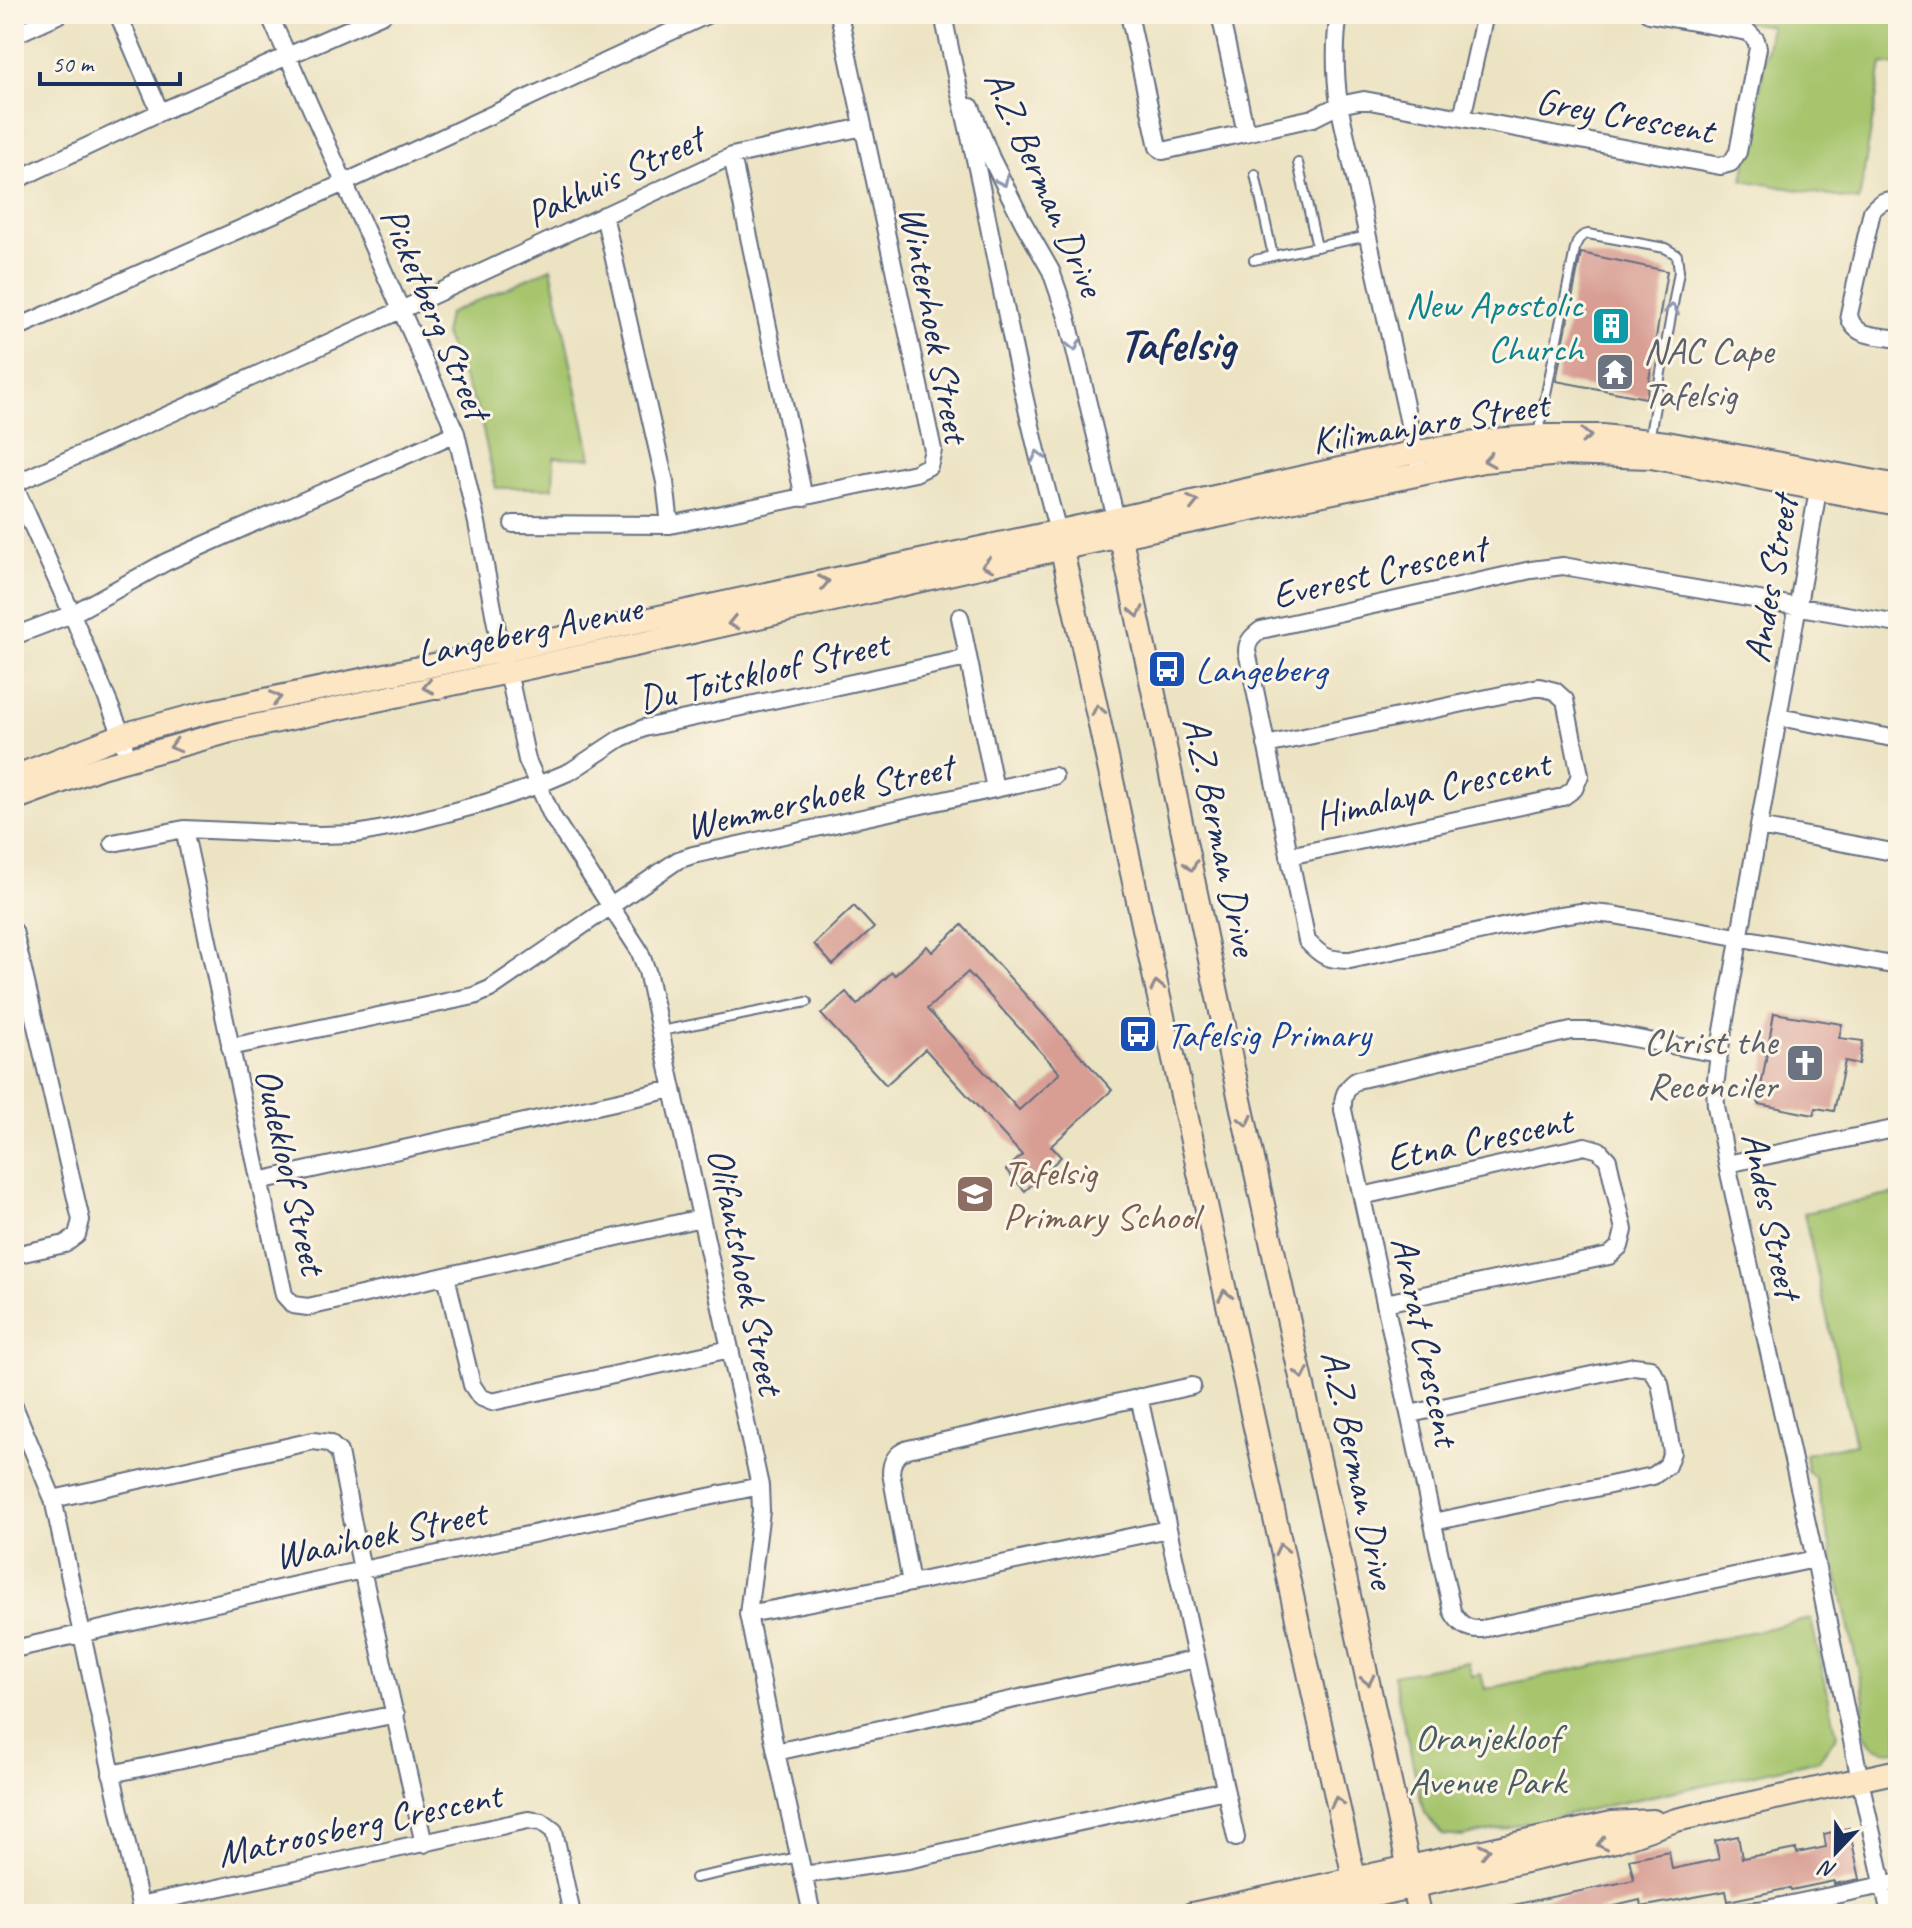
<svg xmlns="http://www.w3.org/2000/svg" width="1912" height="1928" font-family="Caveat,sans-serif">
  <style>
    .green { fill: #a6c56d; stroke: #607a66; stroke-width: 2 }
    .building { fill: #d89e94; fill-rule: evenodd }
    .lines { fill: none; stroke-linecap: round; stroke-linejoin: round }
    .lane-casing { stroke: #646e81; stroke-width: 12 }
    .street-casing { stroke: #646e81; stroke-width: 20 }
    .secondary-casing { stroke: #646e81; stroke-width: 26 }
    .lane { stroke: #fff; stroke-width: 8 }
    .street { stroke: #fff; stroke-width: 16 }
    .secondary { stroke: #fce6c4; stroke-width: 22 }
    .oneway { stroke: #8d97ae }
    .oneway2 { stroke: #8c8a91 }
    .labels { text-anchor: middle; stroke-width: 6; stroke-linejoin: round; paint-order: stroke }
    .street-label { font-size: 38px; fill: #1b2f5e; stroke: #fcf5e5 }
    .culture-label { font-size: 38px; fill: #0d838f; stroke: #fcf5e5; text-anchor: end }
    .worship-label { font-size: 38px; fill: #5b616d; stroke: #fcf5e5; text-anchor: start }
    .transit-label { font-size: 38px; fill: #164399; stroke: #fcf5e5; text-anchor: start }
    .education-label { font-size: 38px; fill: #785e54; stroke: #fcf5e5; text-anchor: start }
    .park-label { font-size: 38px; fill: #455c62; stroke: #fcf5e5 }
    .district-label { font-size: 46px; font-weight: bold; fill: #1b2f5e; stroke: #fcf5e5 }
  </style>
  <rect width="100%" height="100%" fill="#fcf5e5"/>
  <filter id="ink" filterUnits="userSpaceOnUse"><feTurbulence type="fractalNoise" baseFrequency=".0125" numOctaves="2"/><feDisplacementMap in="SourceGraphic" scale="16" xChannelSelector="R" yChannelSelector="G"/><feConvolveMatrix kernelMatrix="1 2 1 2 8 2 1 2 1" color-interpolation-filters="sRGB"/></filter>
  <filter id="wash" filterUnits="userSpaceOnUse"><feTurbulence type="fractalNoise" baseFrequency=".006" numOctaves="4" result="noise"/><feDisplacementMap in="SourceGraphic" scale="32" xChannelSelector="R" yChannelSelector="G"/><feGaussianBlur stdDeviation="1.8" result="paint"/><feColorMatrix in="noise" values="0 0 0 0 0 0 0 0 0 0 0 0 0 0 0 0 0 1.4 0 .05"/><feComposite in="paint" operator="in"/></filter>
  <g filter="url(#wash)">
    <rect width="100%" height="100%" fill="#ece3c3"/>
    <!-- green -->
    <path class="green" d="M1741,14H1898V66L1882,64L1859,201L1743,180L1771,26L1740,21Z
      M551,268L591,458L554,457L553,488H496L479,413L444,335L448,314Z
      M1898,1193V1751C1864,1753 1857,1727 1865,1699L1815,1478L1807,1470L1805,1454L1855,1444L1804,1213Z
      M1811,1619L1837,1735L1819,1760L1462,1837L1443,1835L1424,1813L1393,1675L1468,1662L1472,1676L1481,1674L1485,1689Z"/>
    <g id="blocks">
      <!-- building -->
      <path class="building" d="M1581,253L1667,271L1646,398L1556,381Z
        M854,906L874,928L833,965L814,944Z
        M962,925L1112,1090L1051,1146L1061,1157L1025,1191L1006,1170L1022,1155L925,1049L886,1085L821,1014L846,992L857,1005L892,972L895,975L927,946L932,952ZM968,972L1060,1073L1019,1110L927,1009Z
        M1774,1013L1842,1024L1839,1038L1863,1041L1859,1064L1845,1061L1834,1111L1816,1108L1814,1115L1758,1104Z
        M1849,1828L1860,1879L1834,1884V1881L1791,1890L1790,1888L1728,1901L1726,1891L1641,1907L1640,1900L1598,1910L1599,1914H1503V1907L1634,1880L1629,1859L1669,1851L1672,1869L1719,1859L1715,1841L1738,1836L1742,1858L1760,1855V1856L1796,1849L1797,1853L1826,1847L1824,1834Z"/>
    </g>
  </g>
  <g filter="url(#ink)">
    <use href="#blocks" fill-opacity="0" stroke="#646e81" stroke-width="2"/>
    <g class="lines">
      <defs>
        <path id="lane" d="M1298,163L1317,247
          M1255,174L1273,256
          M1254,260L1368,236
          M1538,434L1575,249C1577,241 1579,236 1588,234L1665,248L1677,255L1679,271L1649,440
          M661,1031L807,1002
          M695,1878L799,1857"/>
        <path id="street" d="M118,14L160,112
          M269,14L456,433L477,523L505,672L511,685L527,760L552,816L639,950L647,971L760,1486L761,1511L748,1614L776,1752L812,1914
          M943,14C954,72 969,129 981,187C1004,302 1026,418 1058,531
          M1129,14L1158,147L1163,151L1313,118L1339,105L1364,100L1462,118
          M1220,14L1246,133
          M1339,14C1334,44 1335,74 1339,105L1417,460
          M1485,14L1462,118L1720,166L1731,163L1738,152L1758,48L1756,40L1748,32L1649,14
          M14,35L60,14
          M971,107L991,158L1023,222L1051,271L1067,317L1116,519
          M732,156L804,498
          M14,181L160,112L383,14
          M1898,201C1886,199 1880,201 1872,211L1849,314C1852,338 1878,335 1898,339
          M604,215L665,482L670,525
          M14,329L344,183L709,14
          M1820,479L1719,1054L1715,1087L1716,1106L1727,1164L1815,1559L1860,1780L1890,1914
          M14,484L401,310L732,156L863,127
          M14,485L72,614L122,735L127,760
          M513,524L670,525L915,473L929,466L933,450L839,14
          M960,617L995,789
          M1898,624L1563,566L1531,570L1261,630C1253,636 1247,641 1247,651L1307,941C1322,957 1328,960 1350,960L1548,917L1581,912L1614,915L1898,966
          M14,636L72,614L166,562L456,433
          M1778,717L1898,739
          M1266,745L1539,687L1555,691L1565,700L1580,775L1574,789L1563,797L1289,856
          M1759,827L1898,853
          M184,829L284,1295L293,1305L308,1307L701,1218
          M113,843L184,829L319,835L356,834L394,827L485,803L538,785L571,771L621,738L644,728L967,658
          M14,931L81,1220L77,1235L65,1244L14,1255
          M230,1047L474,996L490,989L678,860L693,855L1054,776
          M1719,1054L1595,1031H1571L1357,1080C1346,1088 1342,1096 1343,1110L1452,1611C1459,1624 1467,1630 1482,1629L1815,1559
          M1727,1164L1898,1128
          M259,1181L673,1089
          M1362,1196L1585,1146L1599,1150L1608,1160L1624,1230L1620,1246L1609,1256L1385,1303
          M446,1276L472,1385L480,1397L492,1402L730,1349
          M1139,1397L1236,1838
          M14,1406L53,1499L142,1914
          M1410,1414L1634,1366L1650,1368L1660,1383L1672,1452L1667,1466L1653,1476L1433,1522
          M53,1499L313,1441L329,1443L339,1452L362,1570L424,1844
          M911,1583L891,1473C891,1461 897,1453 908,1449L1192,1386
          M748,1614L911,1583L1168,1529
          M14,1649L362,1570L760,1486
          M776,1752L1196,1659
          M111,1774L396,1714
          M803,1875L908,1860L1225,1790
          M140,1905L528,1820L542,1822L554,1831L572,1914
          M1716,1914L1767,1909L1898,1882"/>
        <path id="secondary" d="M1118,524L1231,1059L1419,1914
          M1059,536L1166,1030L1170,1041L1362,1914
          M14,777L122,735L212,711L501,651L1116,519L1416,452L1494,440L1548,436H1602L1667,443L1898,486
          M14,799L101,767L231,731L644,643L1063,548L1483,461L1562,454L1651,457L1898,504
          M1192,1914L1612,1823L1653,1821
          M1291,1914L1615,1841L1676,1820L1898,1771"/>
      </defs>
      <!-- lane casing -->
      <use href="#lane" class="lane-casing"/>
      <!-- street casing -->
      <use href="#street" class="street-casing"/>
      <!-- secondary casing -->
      <use href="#secondary" class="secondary-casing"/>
      <!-- lane -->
      <use href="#lane" class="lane"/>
      <!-- street -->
      <use href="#street" class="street"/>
      <!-- secondary -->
      <use href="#secondary" class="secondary"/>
    </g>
    <!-- one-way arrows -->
    <defs><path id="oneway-chevron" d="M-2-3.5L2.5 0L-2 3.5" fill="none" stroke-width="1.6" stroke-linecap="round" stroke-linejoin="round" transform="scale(2)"/></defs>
    <g class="oneway">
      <use href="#oneway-chevron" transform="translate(1003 181) rotate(64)"/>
      <use href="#oneway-chevron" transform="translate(1672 309) rotate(-80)"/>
      <use href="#oneway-chevron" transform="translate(1074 346) rotate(76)"/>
      <use href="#oneway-chevron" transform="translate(1038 456) rotate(-103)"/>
    </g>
    <g class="oneway2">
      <use href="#oneway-chevron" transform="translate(1586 436)"/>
      <use href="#oneway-chevron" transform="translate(1489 460) rotate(171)"/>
      <use href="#oneway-chevron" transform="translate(1193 502) rotate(-13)"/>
      <use href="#oneway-chevron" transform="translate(987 565) rotate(167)"/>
      <use href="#oneway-chevron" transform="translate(824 582) rotate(-12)"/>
      <use href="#oneway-chevron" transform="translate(1137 612) rotate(78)"/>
      <use href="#oneway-chevron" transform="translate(733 623) rotate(167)"/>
      <use href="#oneway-chevron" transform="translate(428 687) rotate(168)"/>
      <use href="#oneway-chevron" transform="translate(276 698) rotate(-12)"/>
      <use href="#oneway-chevron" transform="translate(1098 710) rotate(-102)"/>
      <use href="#oneway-chevron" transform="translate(175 746) rotate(164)"/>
      <use href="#oneway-chevron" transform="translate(1191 866) rotate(78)"/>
      <use href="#oneway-chevron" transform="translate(1157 986) rotate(-102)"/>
      <use href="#oneway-chevron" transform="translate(1246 1121) rotate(77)"/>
      <use href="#oneway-chevron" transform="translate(1225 1295) rotate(-102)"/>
      <use href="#oneway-chevron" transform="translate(1302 1374) rotate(78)"/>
      <use href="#oneway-chevron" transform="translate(1281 1549) rotate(-103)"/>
      <use href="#oneway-chevron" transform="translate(1368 1680) rotate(78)"/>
      <use href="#oneway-chevron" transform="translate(1337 1802) rotate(-103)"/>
      <use href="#oneway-chevron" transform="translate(1602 1844) rotate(167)"/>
      <use href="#oneway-chevron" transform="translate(1485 1850) rotate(-12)"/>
    </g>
  </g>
  <!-- icons -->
  <defs>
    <symbol id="building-square" viewBox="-11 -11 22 22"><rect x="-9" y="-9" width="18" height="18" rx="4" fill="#0f9aa8" stroke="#fcf5e5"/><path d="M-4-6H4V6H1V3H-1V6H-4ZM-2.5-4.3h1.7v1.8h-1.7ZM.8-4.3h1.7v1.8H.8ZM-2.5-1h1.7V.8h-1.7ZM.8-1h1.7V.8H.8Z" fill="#fff"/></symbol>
    <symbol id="temple-square" viewBox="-11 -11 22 22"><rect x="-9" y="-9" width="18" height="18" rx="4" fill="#6b7280" stroke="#fcf5e5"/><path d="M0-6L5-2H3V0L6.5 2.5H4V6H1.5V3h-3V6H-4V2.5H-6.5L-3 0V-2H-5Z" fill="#fff"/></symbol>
    <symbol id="bus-square" viewBox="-11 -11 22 22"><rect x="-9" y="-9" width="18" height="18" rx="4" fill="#1a4fb4" stroke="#fcf5e5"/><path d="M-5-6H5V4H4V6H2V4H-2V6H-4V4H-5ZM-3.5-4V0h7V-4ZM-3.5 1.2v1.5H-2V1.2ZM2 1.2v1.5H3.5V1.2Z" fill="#fff"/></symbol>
    <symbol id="church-square" viewBox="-11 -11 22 22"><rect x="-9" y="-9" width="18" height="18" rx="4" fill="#6b7280" stroke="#fcf5e5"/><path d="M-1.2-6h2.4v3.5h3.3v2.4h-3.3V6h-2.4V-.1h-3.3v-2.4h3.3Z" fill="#fff"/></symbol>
    <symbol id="school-square" viewBox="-11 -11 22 22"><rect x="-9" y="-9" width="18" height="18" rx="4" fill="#8d6e63" stroke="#fcf5e5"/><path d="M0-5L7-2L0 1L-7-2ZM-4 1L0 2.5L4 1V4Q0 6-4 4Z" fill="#fff"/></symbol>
  </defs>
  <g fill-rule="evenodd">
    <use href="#building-square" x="1589" y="304" width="44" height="44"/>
    <use href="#temple-square" x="1593" y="350" width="44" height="44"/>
    <use href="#bus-square" x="1145" y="647" width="44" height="44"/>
    <use href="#bus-square" x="1116" y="1012" width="44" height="44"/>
    <use href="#church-square" x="1783" y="1041" width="44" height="44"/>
    <use href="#school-square" x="953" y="1172" width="44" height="44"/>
  </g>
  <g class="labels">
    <!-- street labels -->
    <g class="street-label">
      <text transform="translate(1625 115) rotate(10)" y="13">Grey Crescent</text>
      <text transform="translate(614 176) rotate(-25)" y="13">Pakhuis Street</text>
      <text transform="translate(1045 183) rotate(66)" y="13">A.Z. Berman Drive</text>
      <text transform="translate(436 313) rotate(67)" y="13">Picketberg Street</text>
      <text transform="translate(935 324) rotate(79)" y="13">Winterhoek Street</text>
      <text transform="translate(1430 422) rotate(-9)" y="13">Kilimanjaro Street</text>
      <text transform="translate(1379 571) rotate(-13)" y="13">Everest Crescent</text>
      <text transform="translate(1770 579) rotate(-80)" y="13">Andes Street</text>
      <text transform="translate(529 630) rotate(-12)" y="13">Langeberg Avenue</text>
      <text transform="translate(763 671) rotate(-13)" y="13">Du Toitskloof Street</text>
      <text transform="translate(1432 789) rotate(-13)" y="13">Himalaya Crescent</text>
      <text transform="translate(819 796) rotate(-13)" y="13">Wemmershoek Street</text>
      <text transform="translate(1221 836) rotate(78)" y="13">A.Z. Berman Drive</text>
      <text transform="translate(1479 1139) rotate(-12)" y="13">Etna Crescent</text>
      <text transform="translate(291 1171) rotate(77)" y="13">Oudekloof Street</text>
      <text transform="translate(1772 1215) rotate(78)" y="13">Andes Street</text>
      <text transform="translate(746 1271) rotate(78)" y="13">Olifantshoek Street</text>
      <text transform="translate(1426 1341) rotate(78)" y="13">Ararat Crescent</text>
      <text transform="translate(1359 1469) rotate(78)" y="13">A.Z. Berman Drive</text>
      <text transform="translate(380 1534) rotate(-12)" y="13">Waaihoek Street</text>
      <text transform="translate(359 1824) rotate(-12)" y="13">Matroosberg Crescent</text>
    </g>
    <!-- culture labels -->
    <g class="culture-label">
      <text x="1583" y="317">New Apostolic<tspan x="1583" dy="44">Church</tspan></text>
    </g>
    <!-- worship labels -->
    <g class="worship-label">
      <text x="1643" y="363">NAC Cape<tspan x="1643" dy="44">Tafelsig</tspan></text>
      <text x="1777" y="1054" text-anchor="end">Christ the<tspan x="1777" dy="44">Reconciler</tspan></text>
    </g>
    <!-- transit labels -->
    <g class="transit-label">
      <text x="1195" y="682">Langeberg</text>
      <text x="1166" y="1047">Tafelsig Primary</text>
    </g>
    <!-- education labels -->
    <g class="education-label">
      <text x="1003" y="1185">Tafelsig<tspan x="1003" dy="44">Primary School</tspan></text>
    </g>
    <!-- park labels -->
    <g class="park-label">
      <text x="1487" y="1750">Oranjekloof<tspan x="1487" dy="44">Avenue Park</tspan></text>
    </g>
    <!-- district labels -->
    <g class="district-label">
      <text x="1177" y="360">Tafelsig</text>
    </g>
  </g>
  <!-- margin -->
  <rect width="1912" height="1928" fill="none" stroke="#fcf5e5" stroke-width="48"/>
  <!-- north arrow -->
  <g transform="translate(1836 1852) rotate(202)" stroke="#fcf5e5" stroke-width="6" paint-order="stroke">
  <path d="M0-6L14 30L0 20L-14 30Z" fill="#1b2f5e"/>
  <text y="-12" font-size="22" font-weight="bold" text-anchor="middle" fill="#1b2f5e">N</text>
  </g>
  <!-- scale -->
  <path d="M40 72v12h140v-12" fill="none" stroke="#1b2f5e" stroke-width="4"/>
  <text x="52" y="72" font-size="24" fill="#1b2f5e" stroke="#fcf5e5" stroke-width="6" paint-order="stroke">50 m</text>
</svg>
